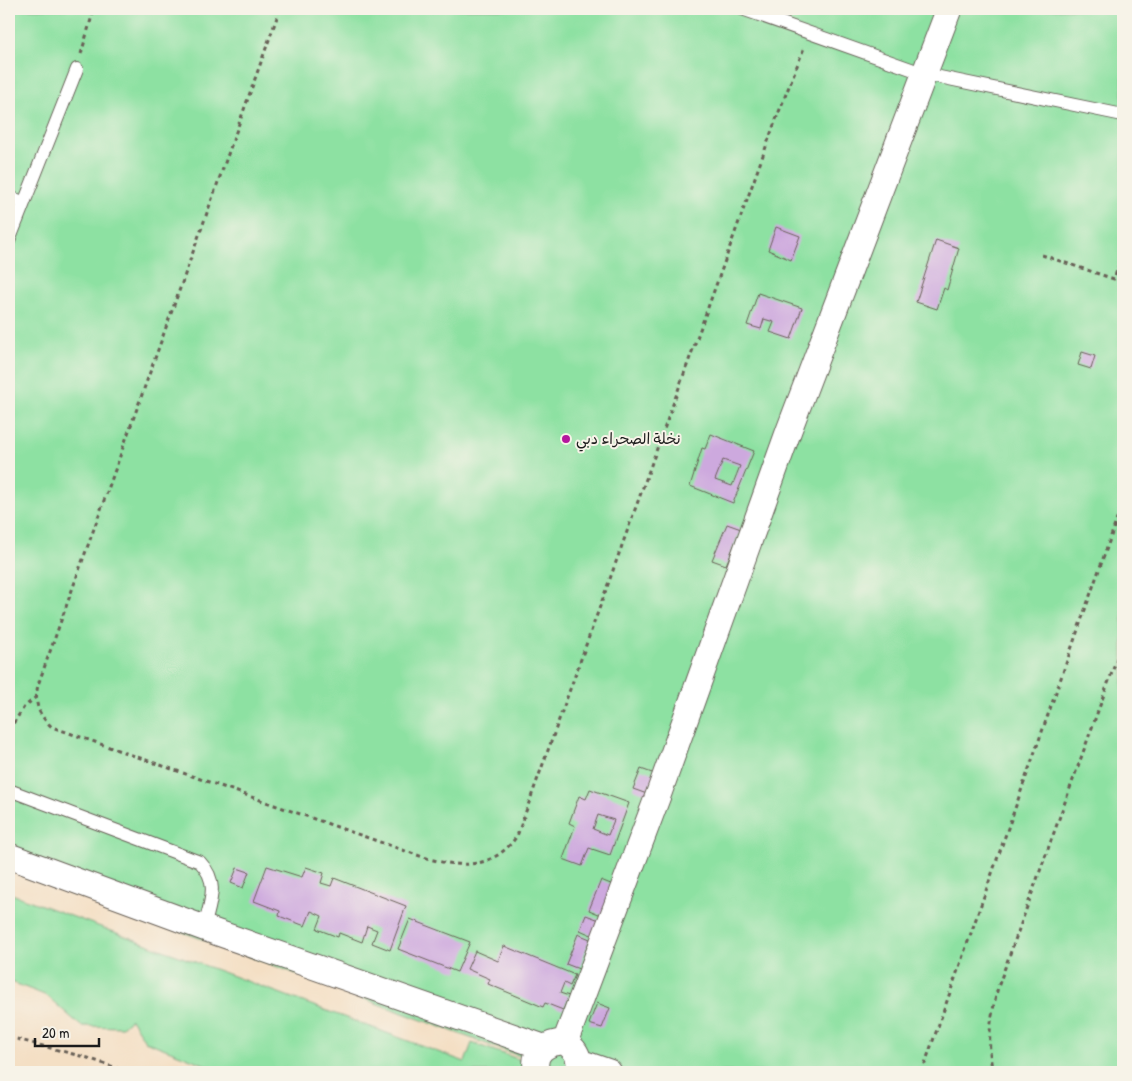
<svg xmlns="http://www.w3.org/2000/svg" width="1132" height="1081" font-family="'Patrick Hand','Playpen Sans Arabic',sans-serif">
  <style>
    .green { fill: #8de1a2; stroke: #547e5f }
    .building { fill: #cda9de; fill-rule: evenodd }
    .lines { fill: none; stroke-linecap: round; stroke-linejoin: round }
    .service-casing { stroke: #686057; stroke-width: 14 }
    .minor-casing { stroke: #686057; stroke-width: 27 }
    .path { stroke: #686057; stroke-width: 3; stroke-dasharray: 4 4; stroke-linecap: butt }
    .service { stroke: #fff; stroke-width: 12 }
    .minor { stroke: #fff; stroke-width: 25 }
    .poi-dot { fill: #b5179e; stroke: #f7f3e8; stroke-width: 2 }
    .labels { text-anchor: middle; stroke-width: 4; stroke-linejoin: round; paint-order: stroke }
    .poi-label { font-size: 15px; fill: #1c1c1c; stroke: #f7f3e8; text-anchor: start }
  </style>
  <rect width="100%" height="100%" fill="#f7f3e8"/>
  <filter id="ink" filterUnits="userSpaceOnUse"><feTurbulence type="fractalNoise" baseFrequency=".02" numOctaves="2"/><feDisplacementMap in="SourceGraphic" scale="10" xChannelSelector="R" yChannelSelector="G"/><feConvolveMatrix kernelMatrix="1 2 1 2 8 2 1 2 1" color-interpolation-filters="sRGB"/></filter>
  <filter id="wash" filterUnits="userSpaceOnUse"><feTurbulence type="fractalNoise" baseFrequency=".0096" numOctaves="4" result="noise"/><feDisplacementMap in="SourceGraphic" scale="20" xChannelSelector="R" yChannelSelector="G"/><feGaussianBlur stdDeviation="1.12" result="paint"/><feColorMatrix in="noise" values="0 0 0 0 0 0 0 0 0 0 0 0 0 0 0 0 0 1.4 0 .05"/><feComposite in="paint" operator="in"/></filter>
  <g filter="url(#wash)">
    <rect width="100%" height="100%" fill="#f4dfc4"/>
    <!-- green -->
    <path class="green" d="M9,9H1123V1072H563L9,868Z
      M9,893L465,1062L472,1043L527,1062L533,1072H224L145,1041L131,1019L122,1027L81,1026L47,996L9,981Z"/>
    <g id="blocks">
      <!-- building -->
      <path class="building" d="M776,227L800,236L791,260L768,250Z
        M936,240L959,248L947,290L944,288L937,309L916,302Z
        M758,293L802,308L791,339L770,332L774,322L764,319L761,329L747,325Z
        M1082,352L1095,356L1091,369L1078,365Z
        M711,434L754,451L733,503L690,486L702,448L705,449ZM723,460L740,466L732,486L715,480Z
        M727,524L741,529L726,565L712,560Z
        M641,769L655,774L647,794L633,789Z
        M590,789L629,803L610,855L589,848L582,866L563,859L575,826L569,823L579,796L586,799ZM598,815L614,820L608,835L593,829Z
        M267,866L302,877L306,867L324,873L321,883L331,886L334,878L406,906L390,950L372,943L377,930L367,926L362,942L339,933L338,937L317,929L322,916L311,911L305,926L279,916L280,911L254,901Z
        M237,868L249,872L243,888L231,883Z
        M601,880L618,887L606,917L589,910Z
        M586,915L605,922L598,938L580,930Z
        M410,919L470,942L457,972L398,949Z
        M578,934L590,939L579,969L566,964Z
        M504,946L575,975L570,986L564,983L560,993L569,996L563,1010L545,1003L543,1007L488,984L490,979L467,969L475,951L498,961Z
        M597,1003L610,1008L602,1028L589,1024Z"/>
    </g>
  </g>
  <g filter="url(#ink)">
    <use href="#blocks" fill-opacity="0" stroke="#686057" stroke-width="1"/>
    <g class="lines">
      <defs>
        <path id="service" d="M742,9L925,74L1123,115
          M9,197L23,202
          M9,241L77,69
          M9,790L200,862C220,883 210,902 204,928"/>
        <path id="minor" d="M9,856L204,928L543,1047
          M565,1042L659,793L789,430L949,9
          M580,1062L609,1072
          M537,1072C531,1052 547,1042 565,1042C577,1050 581,1059 578,1072"/>
      </defs>
      <!-- service casing -->
      <use href="#service" class="service-casing"/>
      <!-- minor casing -->
      <use href="#minor" class="minor-casing"/>
      <!-- path -->
      <path class="path" d="M280,9L38,685C34,703 38,715 52,727L417,855C455,868 492,872 517,836L775,122L804,48
        M81,54L94,9
        M1042,255L1114,279L1123,253
        M9,730L24,707L36,697
        M9,1037L88,1058L128,1072
        M922,1072L1123,502
        M993,1072C986,1043 991,1016 998,987L1123,642"/>
      <!-- service -->
      <use href="#service" class="service"/>
      <!-- minor -->
      <use href="#minor" class="minor"/>
    </g>
  </g>
  <!-- markers -->
  <circle class="poi-dot" cx="566" cy="439" r="5"/>
  <g class="labels">
    <!-- poi labels -->
    <g class="poi-label">
      <text x="576" y="444">نخلة الصحراء دبي</text>
    </g>
  </g>
  <!-- margin -->
  <rect width="1132" height="1081" fill="none" stroke="#f7f3e8" stroke-width="30"/>
  <!-- scale -->
  <path d="M35 1038v8h64v-8" fill="none" stroke="#1c1c1c" stroke-width="2.5"/>
  <text x="42" y="1038" font-size="15" fill="#1c1c1c" stroke="#f7f3e8" stroke-width="4" paint-order="stroke">20 m</text>
</svg>
